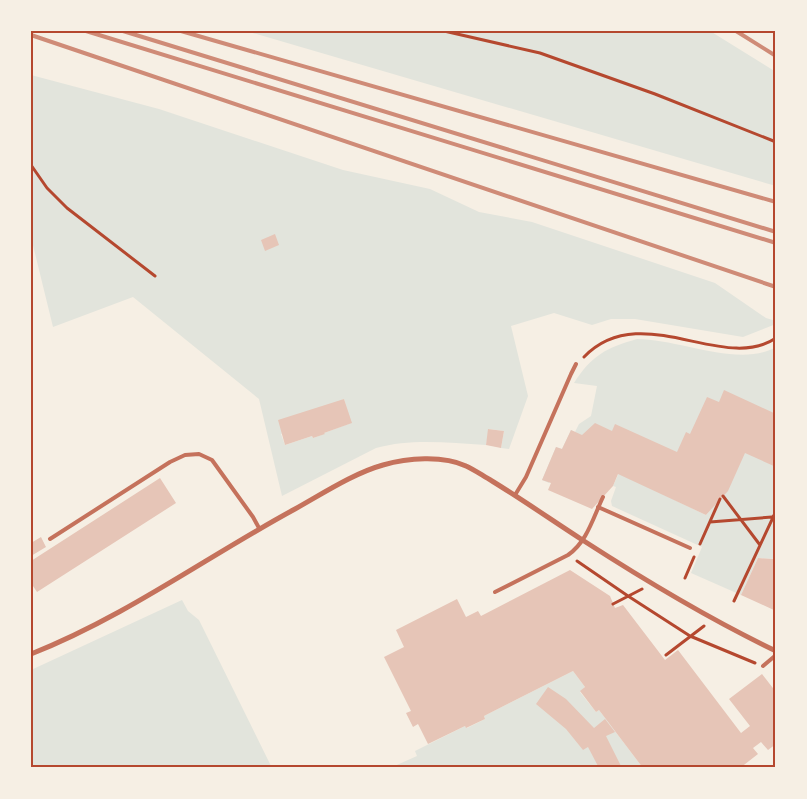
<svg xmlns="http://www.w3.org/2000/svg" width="807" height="799" font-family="Overpass,sans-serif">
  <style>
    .green { fill: #e2e4dc; fill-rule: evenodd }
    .building { fill: #e6c5b7 }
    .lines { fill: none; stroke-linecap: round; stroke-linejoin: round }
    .path { stroke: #b5482f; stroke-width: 3 }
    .service { stroke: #c5725c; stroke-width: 4 }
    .minor { stroke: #c5725c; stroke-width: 5 }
    .rail { stroke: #cf8b77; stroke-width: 4 }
    .neatline { fill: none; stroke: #b5482f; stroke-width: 2 }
  </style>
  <rect width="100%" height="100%" fill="#f6efe4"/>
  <!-- green -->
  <path class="green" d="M246,31H710L776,72V186Z
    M31,75L159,109L343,170L430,189L479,212L532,222L715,283L766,318L776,321V324L743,337L635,319H611L592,325L554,313L511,326L528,396L509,449L501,448L504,431L489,429L486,445C449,443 412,438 376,448L282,496L259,399L133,297L53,327L31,237ZM344,399L351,423L324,433V434L313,438L312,436L285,445L281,434Z
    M637,339C679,339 739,368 776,347V559L758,558L741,595L691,573L702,547L612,506L611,501L616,487L613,486L626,457L561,458L549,483L542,480L556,447L562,449L571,430L575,432L579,424L591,416L597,386L574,383C592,355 606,348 637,339ZM662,494L720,499L706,515Z
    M182,600L188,611L199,620L272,768H31V670Z
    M573,671L585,687L580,692L596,712L599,710L643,768H390L417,756L415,751L465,726L467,728L485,719L484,716Z"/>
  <!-- building -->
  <path class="building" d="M275,234L279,245L265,251L261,240Z
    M724,390L776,414V467L745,453L728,491L706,515L618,474L613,486L592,509L548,490L551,483L542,480L556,447L562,449L571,430L582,435L595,423L612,431L615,424L677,452L686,432L690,434L707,397L719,402Z
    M344,399L352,423L324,433L325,434L313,438L312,436L285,445L278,420Z
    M488,429L504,431L501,448L486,445Z
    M160,478L176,503L37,592L31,583V561Z
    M41,537L46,547L31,556V543Z
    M776,553V611L741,595L758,558L773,559Z
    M570,570L610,596L615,608L623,605L665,660L678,650L741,733L750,726L729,699L762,674L776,692V744L768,750L761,742L753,748L758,754L740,768H643L599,710L596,712L580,691L585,687L573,671L484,716L485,719L466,728L465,726L428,744L418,724L413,727L406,713L411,711L384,657L404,647L396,630L457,599L466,617L478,611L481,616Z
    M548,687L566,699L594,728L605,719L615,732L606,736L622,768H599L588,747L583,750L566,729L536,704Z"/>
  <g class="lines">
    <!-- path -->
    <path class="path" d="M444,31L540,53L655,94L776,142
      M31,165L47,188L67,208L155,276
      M584,357C641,298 723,374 776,338
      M723,496L760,545
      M710,522L772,517
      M700,544L720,499
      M577,561L628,596L690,636L755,663
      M685,578L694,557
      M734,601L776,511
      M613,604L642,589
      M666,655L704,626"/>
    <!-- service -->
    <path class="service" d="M515,495L526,477L571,374L576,364
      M598,507L690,548
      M50,539L170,462L185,455L199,454L212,460L253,517L259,528
      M495,592L568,555C587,542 593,518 603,497
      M763,666L776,655"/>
    <!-- minor -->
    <path class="minor" d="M31,654C125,617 208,556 295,509C322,494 354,473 383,465C407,458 443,455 466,466C475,470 483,476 492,481C523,500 553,521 584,541C646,581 709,619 776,651"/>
    <!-- rail -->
    <path class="rail" d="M86,31L776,243
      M123,31L776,232
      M181,31L776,202
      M736,31L776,56
      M31,35L776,287"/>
  </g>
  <!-- border -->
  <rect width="807" height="799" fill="none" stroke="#f6efe4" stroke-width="65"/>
  <rect x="32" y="32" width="742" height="734" class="neatline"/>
</svg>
